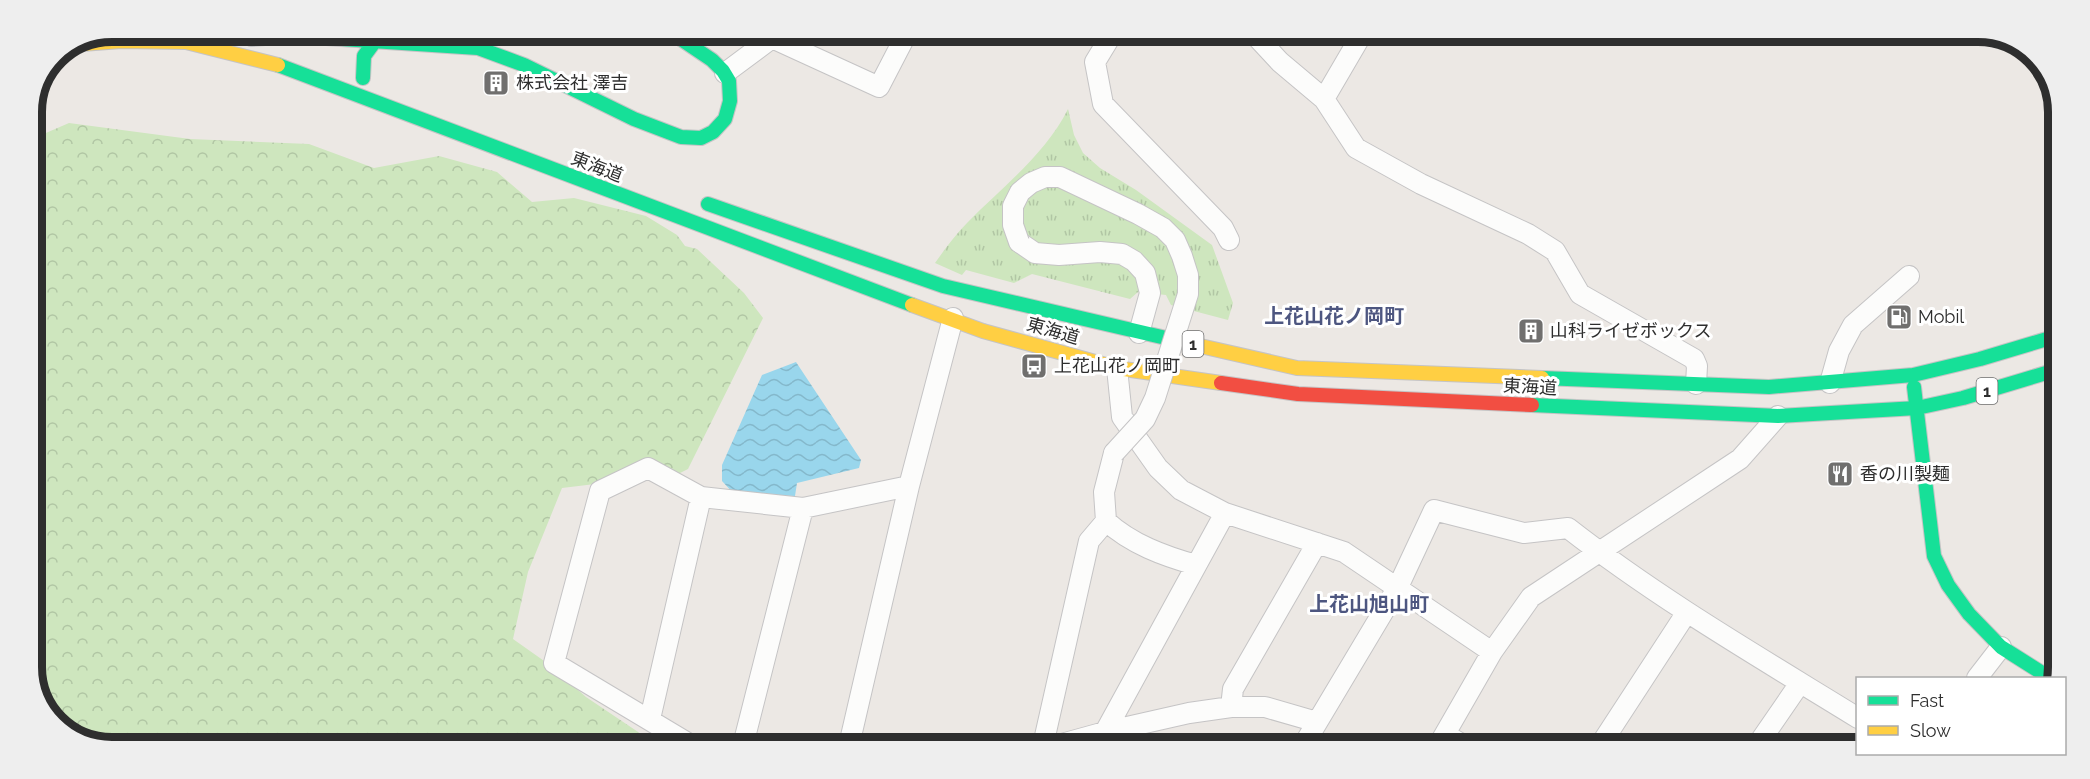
<svg xmlns="http://www.w3.org/2000/svg" width="2090" height="779" font-family="Raleway,'Noto Sans JP',sans-serif">
  <style>
    .grass { fill: url(#grass-tufts) }
    .forest { fill: url(#forest-crowns) }
    .water { fill: url(#water-waves) }
    .lines { fill: none; stroke-linecap: round; stroke-linejoin: round }
    .street-casing { stroke: #c5c4c5; stroke-width: 22 }
    .fast-casing { stroke: #c5c4c5; stroke-width: 16 }
    .slow-casing { stroke: #c5c4c5; stroke-width: 16 }
    .jam-casing { stroke: #c5c4c5; stroke-width: 16 }
    .street { stroke: #fcfcfb; stroke-width: 20 }
    .fast { stroke: #16e098; stroke-width: 14 }
    .slow { stroke: #ffcf43; stroke-width: 14 }
    .jam { stroke: #f24e42; stroke-width: 14 }
    .street-bridge-casing { stroke: #c5c4c5; stroke-width: 22; stroke-linecap: butt }
    .street-bridge { stroke: #fcfcfb; stroke-width: 20 }
    .labels { text-anchor: middle; stroke-width: 6; stroke-linejoin: round; paint-order: stroke }
    .shield { fill: #fff; stroke: #6d6d6d; stroke-width: 1.5 }
    .shield-label { font-size: 16px; font-weight: bold; fill: #2e2e2e }
    .poi-label { font-size: 18px; fill: #2e2e2e; stroke: #fff; text-anchor: start }
    .street-label { font-size: 18px; fill: #2e2e2e; stroke: #fff }
    .neighbourhood-label { font-size: 20px; font-weight: bold; fill: #4d5680; stroke: #fff }
    .rim { fill: none; stroke: #2e2e2e; stroke-width: 8 }
  </style>
  <defs>
    <pattern id="grass-tufts" width="24" height="20" patternUnits="userSpaceOnUse" patternTransform="scale(1.5)"><rect width="24" height="20" fill="#cee6be"/><path d="M3 7l-1-3M5 7V3M7 7l1-3M15 17l-1-3M17 17v-4M19 17l1-3" fill="none" stroke="#b1c6a4"/></pattern>
    <pattern id="forest-crowns" width="20" height="18" patternUnits="userSpaceOnUse" patternTransform="scale(1.5)"><rect width="20" height="18" fill="#cee6be"/><path d="M2 6a3 3 0 1 1 6 0M12 15a3 3 0 1 1 6 0" fill="none" stroke="#b1c6a4"/></pattern>
    <pattern id="water-waves" width="16" height="10" patternUnits="userSpaceOnUse" patternTransform="scale(1.5)"><rect width="16" height="10" fill="#99d6ec"/><path d="M0 5q4-4 8 0t8 0" fill="none" stroke="#84b8cb"/></pattern>
  </defs>
  <rect width="100%" height="100%" fill="#ece8e4"/>
  <!-- grass -->
  <path class="grass" d="M1068,109L1074,135L1083,153L1100,168L1136,190L1212,245L1233,303L1228,320L1171,305L1166,295L1138,292L1130,299L1032,274L1014,283L966,270L962,275L935,263C945,249 955,235 967,223C1002,187 1045,155 1068,109Z"/>
  <!-- forest -->
  <path class="forest" d="M69,123L190,139L309,144L374,168L439,156L497,172L532,202L574,198L646,216L677,235L685,246L697,249L744,293L763,318L688,469L678,474L562,488L528,572L513,639L547,663L586,697L656,744L85,743L48,716L32,673V139Z"/>
  <!-- water -->
  <path class="water" d="M796,362L861,460L859,468L797,483L795,496L734,494L722,481V465L762,375Z"/>
  <g class="lines">
    <defs>
      <path id="street" d="M1112,34L1095,62L1103,104L1223,228L1229,240
        M1254,34L1280,62L1324,99L1356,148L1421,184L1528,234L1555,251L1580,294L1694,359L1697,366L1696,384
        M725,73L772,38L879,87L907,33
        M1324,99L1362,34
        M1019,242L1035,253L1059,255L1100,252L1122,254L1134,261L1145,273L1150,293L1139,333
        M1117,368L1122,417L1158,468L1181,490L1225,513L1344,552L1492,652
        M1830,383L1839,351L1853,325L1909,276
        M1106,521C1131,544 1164,556 1196,565
        M1977,678L2001,647
        M1231,707L1233,689L1317,543
        M650,719L701,497
        M1105,732L1225,513
        M1446,735L1465,746
        M691,745L554,663L600,491L648,468L701,497L803,508L909,486
        M743,745L803,508
        M849,745L909,486L953,318
        M1043,745L1089,541L1106,521L1104,492L1114,453
        M1058,745L1105,732L1189,713L1231,707H1265L1317,722
        M1303,746L1398,587L1434,510L1524,533L1568,528C1659,599 1759,657 1858,718
        M1438,746L1492,652L1531,597L1740,459L1778,416
        M1599,747L1687,612
        M1756,747L1800,683"/>
      <path id="fast" d="M251,39L296,36L478,48L524,65L634,119L681,137L701,138L713,132L725,119L730,101L729,81L723,71L712,60L672,33
        M278,65L912,305
        M363,78L364,56L375,41
        M708,204L943,286L1196,345
        M1542,378L1769,387L1913,375L1980,359L2057,336
        M1914,387L1934,556L1948,585L1969,614L2001,647L2050,678
        M1532,405L1778,416L1917,408L1963,398L2056,370"/>
      <path id="slow" d="M82,44L121,41L186,42L278,65
        M912,305L983,331L1117,368L1221,383
        M1196,345L1297,368L1542,378"/>
      <path id="jam" d="M1221,383L1298,394L1532,405"/>
    </defs>
    <!-- street casing -->
    <use href="#street" class="street-casing"/>
    <!-- fast casing -->
    <use href="#fast" class="fast-casing"/>
    <!-- slow casing -->
    <use href="#slow" class="slow-casing"/>
    <!-- jam casing -->
    <use href="#jam" class="jam-casing"/>
    <!-- street -->
    <use href="#street" class="street"/>
    <!-- fast -->
    <use href="#fast" class="fast"/>
    <!-- slow -->
    <use href="#slow" class="slow"/>
    <!-- jam -->
    <use href="#jam" class="jam"/>
    <defs>
      <path id="street-bridge" d="M1019,242L1013,225V206L1020,192L1031,183L1045,177H1060L1138,214L1163,228L1175,240L1182,256L1188,275V294L1155,398L1145,419L1114,453"/>
    </defs>
    <!-- street-bridge casing -->
    <use href="#street-bridge" class="street-bridge-casing"/>
    <!-- street-bridge -->
    <use href="#street-bridge" class="street-bridge"/>
  </g>
  <!-- icons -->
  <defs>
    <symbol id="building-square" viewBox="-11 -11 22 22"><rect x="-9" y="-9" width="18" height="18" rx="4" fill="#706f6e" stroke="#fff"/><path d="M-4-6H4V6H1V3H-1V6H-4ZM-2.5-4.3h1.7v1.8h-1.7ZM.8-4.3h1.7v1.8H.8ZM-2.5-1h1.7V.8h-1.7ZM.8-1h1.7V.8H.8Z" fill="#fff"/></symbol>
    <symbol id="fuel-square" viewBox="-11 -11 22 22"><rect x="-9" y="-9" width="18" height="18" rx="4" fill="#706f6e" stroke="#fff"/><path d="M-5.5-6h7V0h2V4h1.3V-2.5L3-4.5l.8-.8L6-3V5H2.5V1h-1V6h-7ZM-4.2-4.7v3.2H.2V-4.7Z" fill="#fff"/></symbol>
    <symbol id="bus-square" viewBox="-11 -11 22 22"><rect x="-9" y="-9" width="18" height="18" rx="4" fill="#706f6e" stroke="#fff"/><path d="M-5-6H5V4H4V6H2V4H-2V6H-4V4H-5ZM-3.5-4V0h7V-4ZM-3.5 1.2v1.5H-2V1.2ZM2 1.2v1.5H3.5V1.2Z" fill="#fff"/></symbol>
    <symbol id="restaurant-square" viewBox="-11 -11 22 22"><rect x="-9" y="-9" width="18" height="18" rx="4" fill="#706f6e" stroke="#fff"/><path d="M-5-6h1v4h1v-4h1v4h1v-4h1v5L-1.5 .5V6h-2V.5L-5-1ZM5-6V6H3V1.5H1.5Q1.5-4 5-6Z" fill="#fff"/></symbol>
  </defs>
  <g fill-rule="evenodd">
    <use href="#building-square" x="481" y="68" width="30" height="30"/>
    <use href="#fuel-square" x="1884" y="302" width="30" height="30"/>
    <use href="#building-square" x="1516" y="316" width="30" height="30"/>
    <use href="#bus-square" x="1019" y="351" width="30" height="30"/>
    <use href="#restaurant-square" x="1825" y="459" width="30" height="30"/>
  </g>
  <g class="labels">
    <!-- shield labels -->
    <g class="shield">
      <rect x="1182.5" y="331" width="21" height="26" rx="4.5"/>
      <rect x="1976.5" y="378" width="21" height="26" rx="4.5"/>
    </g>
    <g class="shield-label">
      <text x="1193" y="350">1</text>
      <text x="1987" y="397">1</text>
    </g>
    <!-- poi labels -->
    <g class="poi-label">
      <text x="516" y="89">株式会社 澤吉</text>
      <text x="1918" y="323">Mobil</text>
      <text x="1550" y="337">山科ライゼボックス</text>
      <text x="1054" y="372">上花山花ノ岡町</text>
      <text x="1860" y="480">香の川製麺</text>
    </g>
    <!-- street labels -->
    <g class="street-label">
      <text transform="translate(597 167) rotate(21)" y="6">東海道</text>
      <text transform="translate(1053 331) rotate(16)" y="6">東海道</text>
      <text transform="translate(1530 387) rotate(3)" y="6">東海道</text>
    </g>
    <!-- neighbourhood labels -->
    <g class="neighbourhood-label">
      <text x="1334" y="323">上花山花ノ岡町</text>
      <text x="1369" y="611">上花山旭山町</text>
    </g>
  </g>
  <!-- crop -->
  <path d="M0 0H2090V779H0ZM112 42H1978A70 70 0 0 1 2048 112V667A70 70 0 0 1 1978 737H112A70 70 0 0 1 42 667V112A70 70 0 0 1 112 42Z" fill="#eee" fill-rule="evenodd"/>
  <path class="rim" d="M112 42H1978A70 70 0 0 1 2048 112V667A70 70 0 0 1 1978 737H112A70 70 0 0 1 42 667V112A70 70 0 0 1 112 42Z"/>
  <!-- legend -->
  <rect x="1856" y="677" width="210" height="78" fill="#ffffff" stroke="#ababab" stroke-width="1.5"/>
  <rect x="1868" y="696" width="30" height="9" fill="#16e098" stroke="#ababab" stroke-width="1.5"/>
  <text x="1910" y="707" font-size="18" fill="#2e2e2e">Fast</text>
  <rect x="1868" y="726" width="30" height="9" fill="#ffcf43" stroke="#ababab" stroke-width="1.5"/>
  <text x="1910" y="737" font-size="18" fill="#2e2e2e">Slow</text>
</svg>
